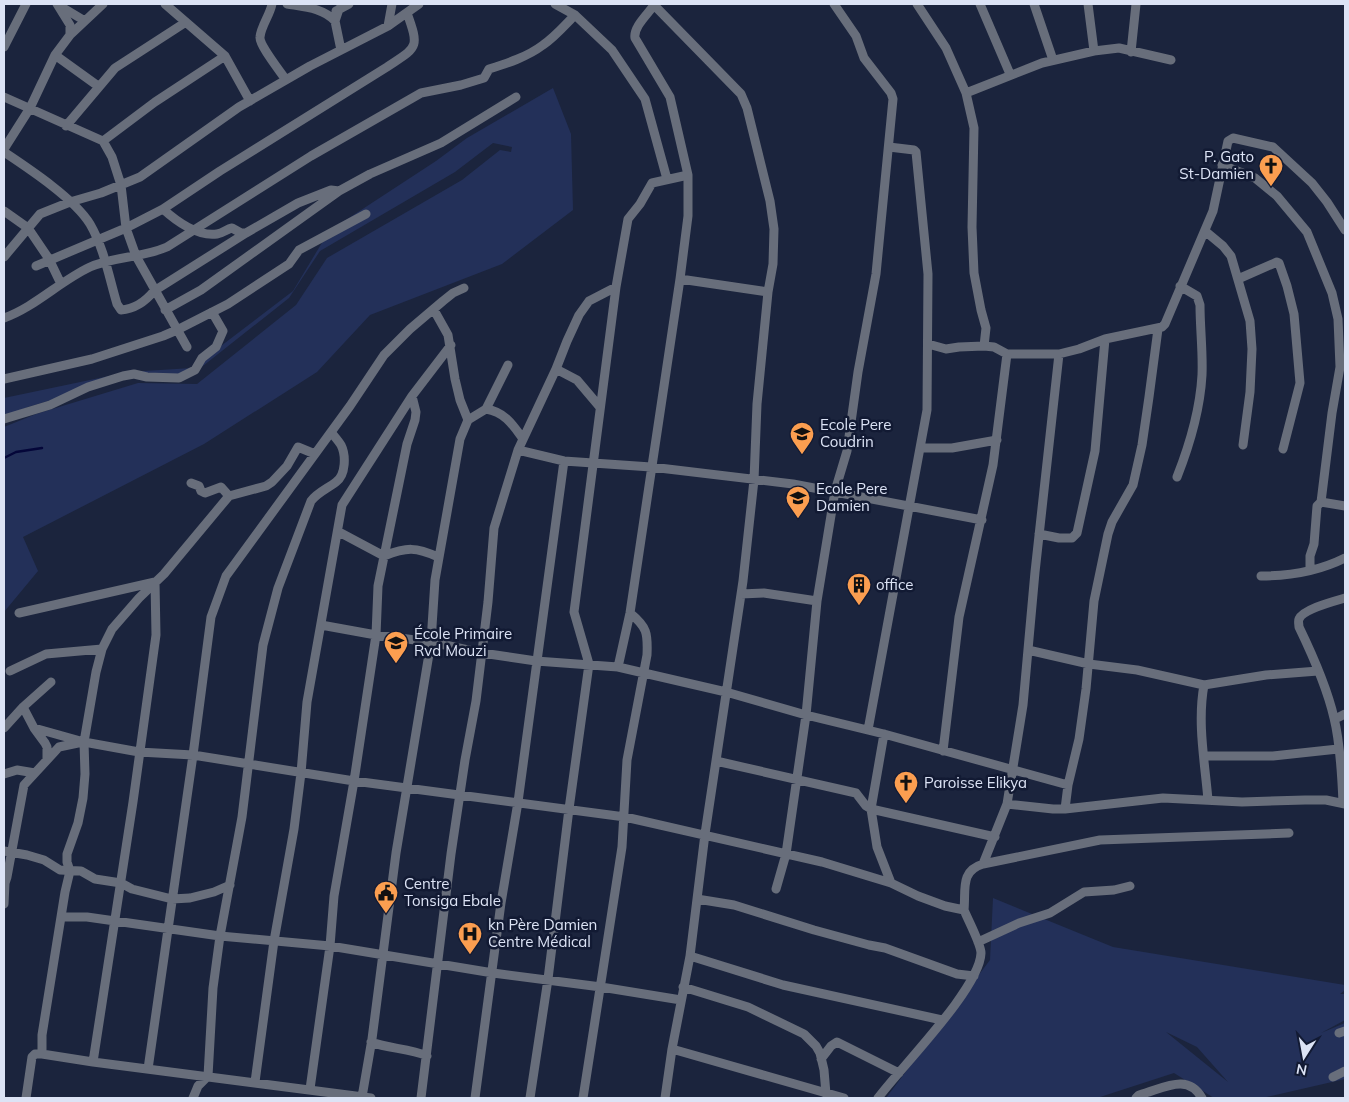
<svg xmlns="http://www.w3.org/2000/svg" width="1349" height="1102" font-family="Mulish,sans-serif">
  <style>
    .green { fill: #233059; fill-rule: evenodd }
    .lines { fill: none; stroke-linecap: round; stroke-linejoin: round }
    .stream { stroke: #040639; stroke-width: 2.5 }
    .minor { stroke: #686e7b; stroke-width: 9 }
    .labels { text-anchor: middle; stroke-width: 5; stroke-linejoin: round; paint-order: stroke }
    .poi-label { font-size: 15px; fill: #dce3f5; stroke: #121a33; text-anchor: start }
  </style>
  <rect width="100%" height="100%" fill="#1b243d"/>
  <!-- green -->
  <path class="green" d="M553,88L571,134L573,210L502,264L370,315L317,372L204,444L23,537L38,571L4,612V427L36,414L138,383L197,384L296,305L327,258L462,180L500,150L511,152L512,147L493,143L455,172L320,251L289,298L189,377L131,376L28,407L4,417V398L128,372L192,368L293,291L329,231L436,161L467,138Z
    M993,898L1113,947L1345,985V990L1340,994H1345V1020L1321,1033L1345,1023V1079L1262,1098H1214L1174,1073L1097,1098H886L990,960ZM1166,1032L1197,1047L1228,1082Z"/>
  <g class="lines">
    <!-- stream -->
    <path class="stream" d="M4,458L16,452L42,448"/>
    <!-- minor -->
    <path class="minor" d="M57,4L70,25V35
      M165,4L225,56L250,101
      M272,4C270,15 261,26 260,37C259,45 280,71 286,80
      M287,4C305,7 323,8 335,21
      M555,4L575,15L612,50L645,99L667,179
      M653,4L741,94L747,108L770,201L774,229L773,264L768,292L757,404L754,480L743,581L705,834L690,956L672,1049L665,1098
      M917,4L946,48L966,93L974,128L972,227L974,273L981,310L986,328L984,346
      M980,4L1010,74
      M1034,4L1053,60
      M1088,4L1094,51
      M60,6L85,21
      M339,9L335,21L341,50
      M336,11L349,4
      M388,26L392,4
      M4,47L26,4
      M1131,52L1136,4
      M55,55L98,86
      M966,93L1042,63L1094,51L1119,48L1171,60
      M4,97L103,141L112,157L121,185L126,228L136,256L187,347
      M66,126L115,68L186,22
      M103,141L155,102L225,56
      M4,149L30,108L55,55L70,35L103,4
      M4,152C28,168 75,199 90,224C104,248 109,277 117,304L121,310C135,309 145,302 154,291L246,233
      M1222,165L1255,178L1277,196L1307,232L1332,293L1338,319L1340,367L1332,413L1321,502
      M163,209C176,221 198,237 217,234C223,233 227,229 232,228L241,233H246L298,203L331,190L339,191
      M4,211L28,228L49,259L61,284
      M1205,231L1223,246L1231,256L1250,321L1252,349L1250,392L1243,445
      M4,257L40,214L70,202L101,193L140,177L239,107L310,66L388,26L419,4
      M36,266L126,228L163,209L220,171L387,67C417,47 420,49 407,13
      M680,279L768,292
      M1238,279L1277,262L1279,263L1287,286L1294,314L1300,383L1283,449
      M165,310L201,290L339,191L370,174L441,143L516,97
      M434,310L448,335L455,379L460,400L468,420
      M4,318C35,307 60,281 90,267C115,256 142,258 167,247L311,156L421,93L461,85L484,78L489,69C508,63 527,57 543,45C555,37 565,25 575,15
      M928,344L946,349L959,347L984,346L994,347L1007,354H1059L1079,349L1105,339L1162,327L1165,324L1213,211L1228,141L1233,138L1273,147L1312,183L1327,202L1345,230
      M556,369L577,380L599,406
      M4,379L92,359L163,336L177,330L228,304L289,264L299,250L366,214
      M486,409C505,412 513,425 523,439
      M4,419L50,405L88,387L123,376L134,374L147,377L179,378L195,370L202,358L216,347L223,331L212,312
      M920,448H952L997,440
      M518,450L564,461L651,467L793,484L982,520
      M1177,477C1190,444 1200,411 1202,375C1203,352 1200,328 1200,305L1197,296L1180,286
      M191,483L199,486L201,491L205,493L221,487L229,496
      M339,532L384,556C407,547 416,547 438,557
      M1039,534L1059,538H1072L1077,533L1095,451L1105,339
      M1310,570V556L1314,544L1317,506L1321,502L1345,506
      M1261,576C1290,576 1319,571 1345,558
      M741,594L764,593L817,601
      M19,613L155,582L156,635L133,802L93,1062
      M321,625L376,635L431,642L482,653L536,661L618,667L726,692L806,715L884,734L1068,785
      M1028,650L1089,664L1137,670L1204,685L1266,675L1318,671
      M618,667L630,613L680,279L688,216V175L670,97L635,38C633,27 648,14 654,5
      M10,671L46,654L102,649
      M1204,685C1197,723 1205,763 1208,800
      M23,707L34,728L45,743L47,747V759
      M1335,719L1345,714
      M4,728L23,707L51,682
      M34,728L84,742L139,752L193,755L354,781L625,817L822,862L891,883L918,896L945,906L964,910C968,920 981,944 981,953C980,988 901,1067 878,1098
      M868,730L927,410L928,274L916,152L914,150L889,147
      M884,734L871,809L877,847L891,883
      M943,751L959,617L993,465L1007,354
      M1205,756H1273L1338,749
      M716,761L856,793L866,806L871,809L995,837
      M4,774L17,770L35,773
      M1343,803C1342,778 1340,742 1334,718C1327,687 1313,656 1299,627C1299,625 1298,621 1299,619C1303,609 1335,601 1345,598
      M1007,804L1053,809H1065L1163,798L1242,802L1305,800H1326L1345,804
      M1065,809L1068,785L1079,739L1086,689L1094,601L1108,534L1112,522L1133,485L1142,445L1149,397L1158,329
      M4,851L27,855L44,860L60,870L81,871L95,879L121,883L132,889L172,899L190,898L214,892L230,885
      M983,864L1100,840L1289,833
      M4,884L5,883L7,877L24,785L59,747L78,743
      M776,889L786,854L806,715L817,601L835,491L847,451L858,372L876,274L893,99L891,93L864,58L856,36L834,4
      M697,899L734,905L814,930L869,945L885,948L957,974L974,976
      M4,904L5,883
      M964,910C966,889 960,871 983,864L1007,804L1023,705L1035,572L1059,354
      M61,917H87L220,936L330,946L493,973L601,987L681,1000
      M978,942L1019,923L1050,913L1084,892L1114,890L1130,886
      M690,956L783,985L942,1020
      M683,987L748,1007L804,1034L816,1046L820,1053L824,1070L826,1094
      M1339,1033L1345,1031
      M371,1042C389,1049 409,1048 427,1056
      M672,1049L844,1098
      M42,1054V1035L65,892L70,871L67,862V854L78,823L83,798L85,774L84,742L96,672L102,649L112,629L139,598L164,574L229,496L266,486L272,482L287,466L298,447L315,454
      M821,1059L831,1046L837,1042L899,1073
      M148,1069L193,755L211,617L226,576L350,406L384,355L410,329L443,301L453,293L464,288
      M1333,1077L1345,1071
      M255,1082L274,941L294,829L301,773L307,702L342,505L412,396L451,345
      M310,1089L330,946L334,896L354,781L376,635L378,586L407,444L415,420L416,412L412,396
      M362,1097L372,1039L396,853L431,642L435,580L460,439L468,420L486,409L508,365
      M26,1098L32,1057L35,1054H42L93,1062L371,1098
      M193,1098L198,1086L208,1076L213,988L220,936L242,817L263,645L278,588L311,501C318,492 327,489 336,482C346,475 346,455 341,445C338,440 334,436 331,432
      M421,1098L451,854L465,760L476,701L488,602L494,528L518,450L556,369L567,341L579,315L589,301L616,287
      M475,1098L501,903L518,802L564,461
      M530,1098L548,979L569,809L589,664L574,612L616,287L628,219L640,204L652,183L688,175
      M583,1098L622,847L627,760L647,655C648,633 647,627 630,613
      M1136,1098L1139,1095C1163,1089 1187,1072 1202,1098"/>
  </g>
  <!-- icons -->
  <defs>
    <symbol id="church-pin" viewBox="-11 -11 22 30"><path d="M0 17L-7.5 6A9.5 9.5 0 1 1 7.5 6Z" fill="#fb9e50" stroke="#121a33"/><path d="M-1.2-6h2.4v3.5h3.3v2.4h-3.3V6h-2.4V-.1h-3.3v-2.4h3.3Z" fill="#111"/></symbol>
    <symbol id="school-pin" viewBox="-11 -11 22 30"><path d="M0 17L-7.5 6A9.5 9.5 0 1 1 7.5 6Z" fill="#fb9e50" stroke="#121a33"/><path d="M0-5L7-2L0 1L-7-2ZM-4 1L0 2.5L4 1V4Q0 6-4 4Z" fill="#111"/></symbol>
    <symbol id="building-pin" viewBox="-11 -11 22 30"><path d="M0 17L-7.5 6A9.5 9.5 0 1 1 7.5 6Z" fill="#fb9e50" stroke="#121a33"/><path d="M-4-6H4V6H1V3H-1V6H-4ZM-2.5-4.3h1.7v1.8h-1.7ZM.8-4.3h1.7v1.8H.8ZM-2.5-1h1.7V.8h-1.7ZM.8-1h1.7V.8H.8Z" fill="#111"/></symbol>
    <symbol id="civic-pin" viewBox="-11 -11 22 30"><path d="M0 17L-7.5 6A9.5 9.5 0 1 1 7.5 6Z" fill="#fb9e50" stroke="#121a33"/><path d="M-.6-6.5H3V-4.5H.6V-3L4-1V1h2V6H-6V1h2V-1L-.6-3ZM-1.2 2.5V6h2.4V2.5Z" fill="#111"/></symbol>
    <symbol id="hospital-pin" viewBox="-11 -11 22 30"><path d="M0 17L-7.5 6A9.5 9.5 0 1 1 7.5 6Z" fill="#fb9e50" stroke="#121a33"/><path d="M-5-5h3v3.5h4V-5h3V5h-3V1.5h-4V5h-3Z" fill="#111"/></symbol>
  </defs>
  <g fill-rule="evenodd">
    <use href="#church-pin" x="1257" y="152" width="28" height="38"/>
    <use href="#school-pin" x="788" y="420" width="28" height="38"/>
    <use href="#school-pin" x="784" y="484" width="28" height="38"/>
    <use href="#building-pin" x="845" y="571" width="28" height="38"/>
    <use href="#school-pin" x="382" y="629" width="28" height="38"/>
    <use href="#church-pin" x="892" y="769" width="28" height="38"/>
    <use href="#civic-pin" x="372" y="879" width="28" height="38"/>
    <use href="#hospital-pin" x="456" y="920" width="28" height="38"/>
  </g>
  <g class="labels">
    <!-- poi labels -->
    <g class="poi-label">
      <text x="1254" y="162" text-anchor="end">P. Gato<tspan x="1254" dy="17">St-Damien</tspan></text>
      <text x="820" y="430">Ecole Pere<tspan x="820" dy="17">Coudrin</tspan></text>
      <text x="816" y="494">Ecole Pere<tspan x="816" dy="17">Damien</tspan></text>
      <text x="876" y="590">office</text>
      <text x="414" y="639">École Primaire<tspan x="414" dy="17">Rvd Mouzi</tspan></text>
      <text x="924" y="788">Paroisse Elikya</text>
      <text x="404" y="889">Centre<tspan x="404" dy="17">Tonsiga Ebale</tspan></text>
      <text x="488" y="930">kn Père Damien<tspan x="488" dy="17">Centre Médical</tspan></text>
    </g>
  </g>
  <!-- border -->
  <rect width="1349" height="1102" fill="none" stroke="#dce3f5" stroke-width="10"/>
  <!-- north arrow -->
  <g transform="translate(1304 1057) rotate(191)" stroke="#121a33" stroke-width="4" paint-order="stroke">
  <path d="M0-4L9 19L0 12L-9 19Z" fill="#dce3f5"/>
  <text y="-8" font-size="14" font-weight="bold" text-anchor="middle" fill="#dce3f5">N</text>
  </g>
</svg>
